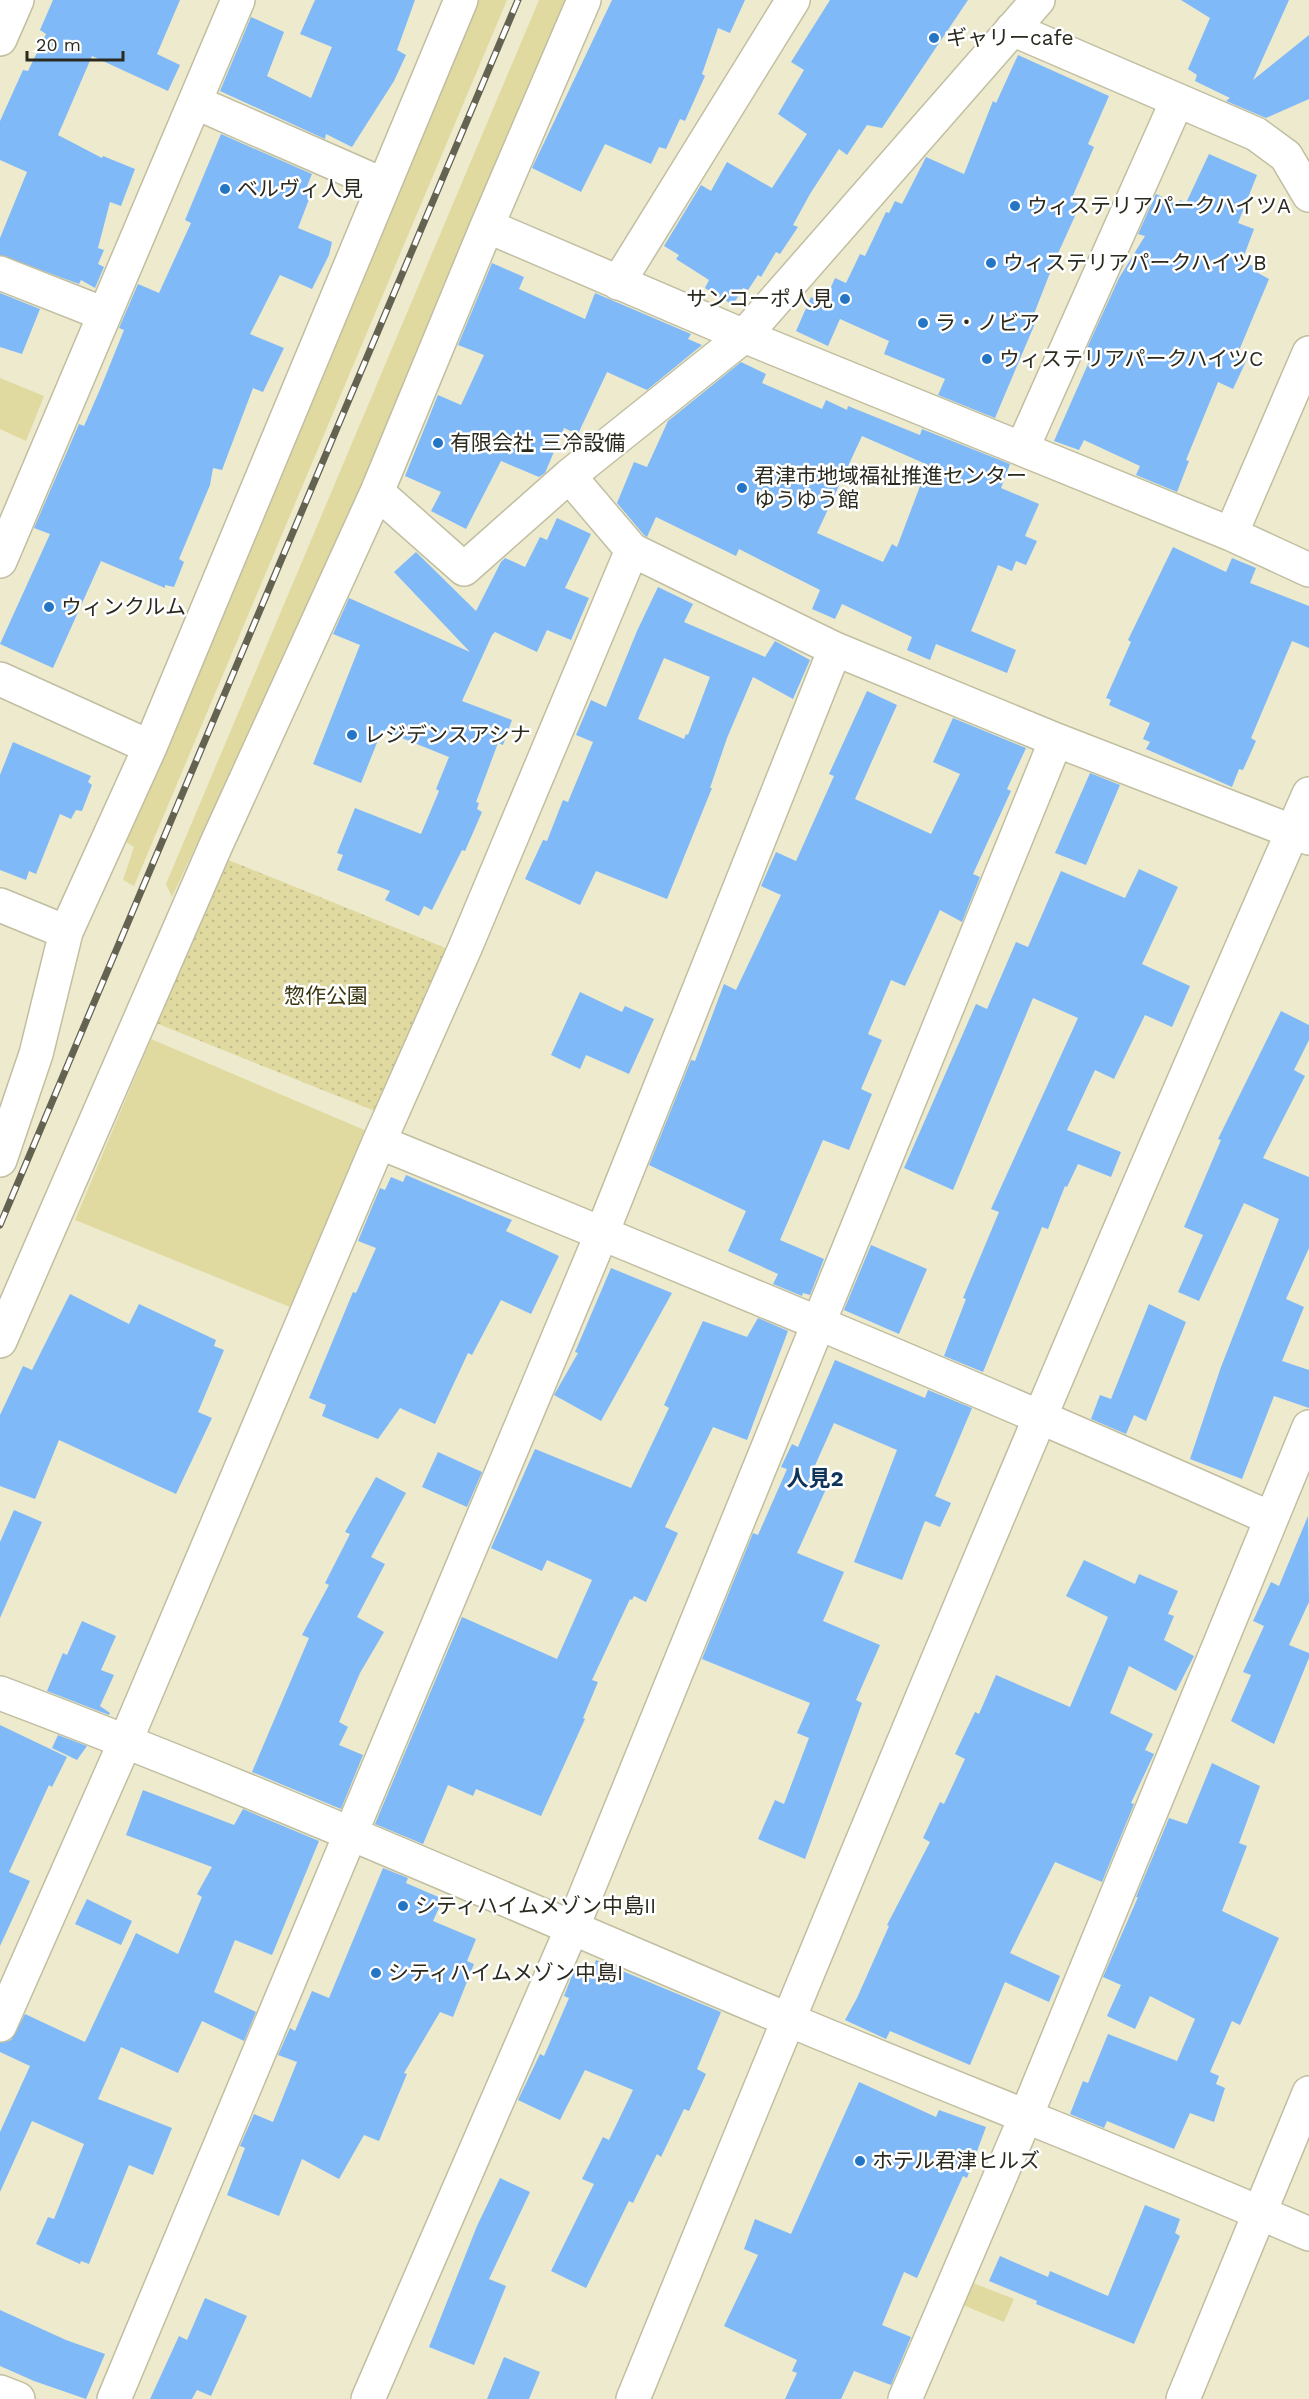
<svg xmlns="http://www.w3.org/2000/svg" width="1309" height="2399" font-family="'Work Sans','Noto Sans JP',sans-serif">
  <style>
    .grass { fill: #e0daa1 }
    .park { fill: url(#park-dots) }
    .building { fill: #80b9f8; fill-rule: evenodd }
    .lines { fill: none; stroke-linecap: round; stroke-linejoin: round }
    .minor-casing { stroke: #c1bea1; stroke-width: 36 }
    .tertiary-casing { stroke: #c1bea1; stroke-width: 36 }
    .minor { stroke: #fff; stroke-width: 33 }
    .tertiary { stroke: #fff; stroke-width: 33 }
    .rail-casing { stroke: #646352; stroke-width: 7 }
    .rail { stroke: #fff; stroke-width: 4.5; stroke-dasharray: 14; stroke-linecap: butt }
    .poi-dot { fill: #2475c4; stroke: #fff; stroke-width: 2 }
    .labels { text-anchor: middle; stroke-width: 5; stroke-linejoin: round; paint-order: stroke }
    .poi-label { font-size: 21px; fill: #2b2a1f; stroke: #fff; text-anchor: start }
    .park-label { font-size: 21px; fill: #39350f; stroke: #fff }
    .neighbourhood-label { font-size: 22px; font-weight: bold; fill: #0e345a; stroke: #fff }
  </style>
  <defs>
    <pattern id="park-dots" width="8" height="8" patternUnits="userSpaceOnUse" patternTransform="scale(1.5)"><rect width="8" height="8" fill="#e0daa1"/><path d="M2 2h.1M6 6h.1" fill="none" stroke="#c0bb8a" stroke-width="1.8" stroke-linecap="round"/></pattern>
  </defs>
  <rect width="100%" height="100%" fill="#edeacd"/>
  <!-- grass -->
  <path class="grass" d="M474,0H507L134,886L123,880L134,847L123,840Z
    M539,0H566L365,485L172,897L166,884Z
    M0,378L44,396L26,441L0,429Z
    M151,1039L369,1132L295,1309L75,1220Z
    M973,2283L1014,2299L1004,2322L963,2305Z"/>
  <!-- park -->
  <path class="park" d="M226,859L448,949L375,1111L156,1023Z"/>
  <!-- building -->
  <path class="building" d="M53,0H180L157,54L180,65L168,91L92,56L58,135L102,158L103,156L135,169L121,206L110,202L98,248L104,250L98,264L104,267L95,288L81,280L79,284L0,255V238L27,172L0,160V121L23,70L28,71L46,34L40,30Z
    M315,0H415L397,50L406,55L394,81L352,147L326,134L325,139L220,91L251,17L284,32L267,76L311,98L332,47L300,34Z
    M612,0H745L730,33L718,28L702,74L705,76L685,121L680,119L666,149L659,147L651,164L605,144L581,192L532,168Z
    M830,0H968L882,128L867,125L847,155L839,149L810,194L793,225L798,227L780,254L776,252L761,277L758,275L748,290L743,288L733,305L705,288L709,280L676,259L679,255L664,246L701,185L711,191L727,162L772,188L807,134L778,114L804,70L791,62Z
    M1181,0H1289L1253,80L1309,35V99L1266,118L1226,101L1230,98L1195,81L1197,75L1188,69L1210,18Z
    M1018,55L1109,96L1088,144L1094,147L1071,200L1080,205L1055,260L1032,319L1036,321L995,418L938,395L945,379L884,354L889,341L840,319L828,346L796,331L811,297L824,303L835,278L846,283L860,254L865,256L886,212L889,213L895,201L902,204L926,157L964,174L993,101L996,103Z
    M221,134L312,174L307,186L313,189L298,228L332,242L329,255L312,289L280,275L250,334L284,348L263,392L253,388L222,470L213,468L210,485L179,559L184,562L174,587L165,585V588L101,561L53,668L0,644L50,534L34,528L79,424L84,426L101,387L124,330L119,328L138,284L159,293L191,223L185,220Z
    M1209,154L1257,175L1238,223L1254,229L1242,261L1260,269L1258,273L1269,279L1238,353L1248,357L1233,389L1218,382L1186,460L1189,461L1177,492L1136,475L1140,466L1084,440L1079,450L1054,441L1092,355L1087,353V348L1119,278L1145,236L1138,234L1156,194L1178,204L1180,200L1186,203Z
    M492,263L524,277L519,289L585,319L595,293L691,334L688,339L702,345L647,390L607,372L578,434L564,428L545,473L539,477L501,461L466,529L431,511L441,492L405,476L438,395L461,405L484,355L458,345Z
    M0,293L40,309L22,354L0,347Z
    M741,362L766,374L762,383L822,409L826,400L847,410L848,406L920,435L922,429L1010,464L1001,488L1039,504L1025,536L1037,541L1026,565L1016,561L1012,571L998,565L971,631L1016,650L1007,673L936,644L930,660L907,650L912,637L842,604L835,619L812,609L820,590L739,549L736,556L656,517L647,537L644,535L617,503L634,462L647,467L668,421ZM862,436L928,465L897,547L892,544L883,562L817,533Z
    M557,518L591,534L565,588L589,598L571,640L547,630L537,652L495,632L492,635L462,701L512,720L503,745L498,743L476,802L479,803L477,809L482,812L465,851L462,850L432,910L424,906L419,916L385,900L390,891L337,870L343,855L337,853L355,808L421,834L439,791L436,789L449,757L382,730L361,783L313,764L360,645L333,634L349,598L470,652L394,572L416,552L476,611L501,562L505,558L525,567L540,537L547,540Z
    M1173,547L1226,572L1232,558L1256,568L1250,583L1309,606V648L1292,641L1251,738L1256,741L1243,770L1239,769L1232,787L1146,749L1150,742L1143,739L1150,723L1109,705L1111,700L1106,698L1131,642L1128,640Z
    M658,587L693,604L684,622L765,657L775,641L810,660L793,699L753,677L727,738L710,788H712L667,899L596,871L580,905L525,879L543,840L547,841L563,800L568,802L593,742L576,735L591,700L606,707L637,631ZM664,658L710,677L688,735L686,734L684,739L638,719Z
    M867,691L897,705L855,799L931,834L960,774L933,762L953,718L1026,748L1007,789L1011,791L973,874L980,877L962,922L940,910L905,986L891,980L868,1034L882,1040L861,1089L872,1094L849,1150L823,1140L780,1240L824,1259L810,1295L803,1293L802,1296L773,1284L778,1274L728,1251L746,1211L649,1165L691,1060L695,1061L724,984L736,990L781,895L761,886L776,852L796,861L834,776L829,774Z
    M13,742L91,776L88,782L92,785L82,811L76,810L71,819L60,814L36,874L29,871L26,880L0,870V775Z
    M1090,773L1120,785L1086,865L1055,853Z
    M1139,869L1178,887L1142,964L1190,986L1172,1027L1145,1015L1114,1079L1095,1070L1067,1130L1121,1152L1111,1177L1078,1164L1067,1187L1065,1186L1048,1229L1042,1227L983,1372L944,1356L966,1299L963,1298L999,1212L991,1209L1078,1018L1033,998L953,1190L904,1168L976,1004L987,1009L1016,942L1028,947L1061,871L1125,898Z
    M580,992L622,1012L625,1006L654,1019L629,1074L586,1055L580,1069L551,1055Z
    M1281,1011L1309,1025V1040L1294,1070L1305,1076L1263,1158L1309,1177V1248L1286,1299L1304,1307L1282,1361L1309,1370V1408L1274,1396L1242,1479L1190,1459L1221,1367L1279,1219L1244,1203L1199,1301L1178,1292L1203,1235L1184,1227L1221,1140L1218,1139Z
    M406,1175L512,1220L506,1231L559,1256L531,1314L501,1300L472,1355L468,1353L435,1424L400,1408L378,1439L322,1416L326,1405L309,1398L353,1292L356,1293L376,1248L358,1241L380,1188L385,1190L391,1177L403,1182Z
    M871,1245L927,1269L899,1334L844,1310Z
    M611,1268L672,1293L601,1421L554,1395L578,1353L575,1352Z
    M70,1294L129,1324L139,1304L216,1340L214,1346L224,1350L198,1412L212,1418L176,1494L59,1440L35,1499L0,1486V1415L23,1366L32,1370Z
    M1149,1304L1186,1322L1146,1421L1134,1415L1126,1434L1091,1419L1100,1395L1111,1399Z
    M758,1318L788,1331L747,1440L713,1427L665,1527L678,1533L646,1602L634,1596L632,1600L630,1599L592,1680L598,1682L583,1718L585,1719L541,1816L476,1789L473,1796L448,1785L423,1844L375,1824L462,1617L557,1659L592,1580L547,1560L542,1571L491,1548L535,1449L631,1488L669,1408L664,1405L703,1321L747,1337Z
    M835,1360L925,1398L928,1390L972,1408L935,1496L951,1503L940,1527L925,1521L902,1580L854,1562L897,1450L834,1423L808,1481L826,1489L797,1553L844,1572L823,1621L880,1645L856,1700L862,1703L805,1859L758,1839L775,1800L784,1804L809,1738L797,1733L810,1703L702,1659L753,1533L758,1535L787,1469L781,1467L792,1444L798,1447Z
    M438,1452L482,1472L467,1507L422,1487Z
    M376,1477L406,1493L371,1557L385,1564L357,1617L384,1632L360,1673L339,1722L348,1727L339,1745L363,1755L341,1809L252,1772L309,1638L302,1635L329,1585L325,1583L350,1534L345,1532Z
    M14,1510L42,1522L0,1618V1542Z
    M1308,1516L1309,1602L1289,1645L1309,1653V1658L1274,1744L1231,1721L1251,1675L1243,1672L1264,1626L1253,1621L1271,1582L1279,1586Z
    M1084,1560L1135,1584L1139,1574L1178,1591L1168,1614L1174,1616L1164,1640L1194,1656L1176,1691L1129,1666L1110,1713L1153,1734L1145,1750L1154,1754L1131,1803L1134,1804L1102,1882L1055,1862L1010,1953L1060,1976L1049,2002L1005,1982L970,2065L890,2031L886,2039L845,2020L857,1998L889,1926L887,1925L930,1842L923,1838L940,1802L944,1804L965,1759L955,1754L975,1712L979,1714L996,1675L1070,1707L1108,1617L1066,1596Z
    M82,1621L116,1636L101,1670L114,1675L100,1706L110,1713L109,1715L47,1691L63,1653L67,1655Z
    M0,1725L67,1757L52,1787L49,1785L9,1872L30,1881L0,1946Z
    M58,1735L87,1746L77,1760L52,1748Z
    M1212,1763L1260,1786L1239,1843L1247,1846L1222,1911L1279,1938L1240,2025L1232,2021L1210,2072L1219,2076L1216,2084L1225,2088L1214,2122L1190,2113L1174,2149L1107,2121L1104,2128L1070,2114L1083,2081L1088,2083L1108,2034L1177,2061L1195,2019L1150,1996L1135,2029L1107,2016L1121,1985L1103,1977L1138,1897H1136L1169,1818L1187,1824Z
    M143,1790L234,1825L243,1809L319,1841L272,1955L235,1940L214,1992L256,2012L244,2041L202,2021L178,2073L121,2047L98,2099L172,2128L153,2175L129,2165L89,2264L81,2261L80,2264L36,2244L48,2217L54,2219L84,2144L32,2121L0,2192V2132L30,2066L0,2052V2043L11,2040L25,2014L85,2042L136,1933L178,1954L202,1897L197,1894L212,1867L126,1835Z
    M383,1868L408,1878L406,1883L443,1899L433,1921L476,1939L467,1961L474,1964L453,2017L440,2012L404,2073L407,2074L379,2141L364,2135L339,2179L302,2159L279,2216L227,2195L245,2148L240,2146L254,2114L273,2122L297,2062L278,2055L290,2028L295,2031L312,1991L329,1998Z
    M87,1899L132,1921L121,1945L75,1924Z
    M596,1960L721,2012L697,2069L706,2074L689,2111L684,2109L661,2157L657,2154L633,2203L629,2201L586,2288L551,2271L594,2184L582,2179L603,2137L609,2140L633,2090L585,2070L560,2120L518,2100L540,2054L544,2056L569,1998L564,1996L575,1968L591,1974Z
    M859,2082L936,2117L939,2110L986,2127L967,2178L963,2176L917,2278L904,2272L882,2325L911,2337L891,2385L854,2371L841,2399H785L797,2373L792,2371L797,2360L724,2326L758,2255L744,2249L755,2219L791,2234Z
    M500,2178L530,2192L489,2279L506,2286L474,2365L429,2347L477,2226Z
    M1145,2205L1180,2219L1175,2233L1180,2236L1134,2344L1036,2304L1037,2301L989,2281L1000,2256L1048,2277L1050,2271L1108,2296Z
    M205,2298L247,2316L211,2396L197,2390L192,2399H150L179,2336L187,2340Z
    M0,2310L66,2340L105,2354L86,2399L34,2381L0,2366Z
    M504,2357L540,2372L529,2399H487Z"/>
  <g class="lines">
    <defs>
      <path id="minor" d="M1012,29L1256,134L1286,156L1309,195
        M0,39L17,0
        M197,103L384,185
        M487,226L744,336L1231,534L1309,570
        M0,273L104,314
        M618,283L793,0
        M1022,449L1177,101
        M569,476L632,550L835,649L1056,740L1309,838
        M377,492L464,569L569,476L744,336L1038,0
        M1231,534L1309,353
        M0,561L238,0
        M0,679L150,747
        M0,905L66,932
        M379,1142C677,1264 975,1386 1270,1518
        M0,1160L36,1054L66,932L150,747L461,0
        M0,1341L216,845L377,492L487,226L584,0
        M0,1693C266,1793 527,1910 789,2020C962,2092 1137,2159 1309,2234
        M0,2025L126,1740L379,1142L465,948L632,550
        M0,2392L18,2399
        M114,2399L602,1233L835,649
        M368,2399L573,1926L1056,740
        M905,2399L1026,2116L1309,1427"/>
      <path id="tertiary" d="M633,2399C852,1862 1075,1325 1309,794
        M1183,2399L1309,2093"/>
    </defs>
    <!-- minor casing -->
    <use href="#minor" class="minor-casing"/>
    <!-- tertiary casing -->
    <use href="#tertiary" class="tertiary-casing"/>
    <!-- minor -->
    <use href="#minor" class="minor"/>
    <!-- tertiary -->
    <use href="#tertiary" class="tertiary"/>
    <defs>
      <path id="rail" d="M0,1225L518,0"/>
    </defs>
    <!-- rail casing -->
    <use href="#rail" class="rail-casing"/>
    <!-- rail -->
    <use href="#rail" class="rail"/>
  </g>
  <!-- markers -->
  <g class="poi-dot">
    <circle cx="934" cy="38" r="6"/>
    <circle cx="225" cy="189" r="6"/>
    <circle cx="1015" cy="206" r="6"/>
    <circle cx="991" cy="263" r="6"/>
    <circle cx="845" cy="299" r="6"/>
    <circle cx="923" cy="323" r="6"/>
    <circle cx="987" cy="359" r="6"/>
    <circle cx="438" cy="443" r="6"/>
    <circle cx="742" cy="488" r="6"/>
    <circle cx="49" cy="607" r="6"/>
    <circle cx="352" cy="735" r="6"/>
    <circle cx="403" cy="1906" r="6"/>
    <circle cx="376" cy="1973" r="6"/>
    <circle cx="860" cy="2161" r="6"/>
  </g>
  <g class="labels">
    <!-- poi labels -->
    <g class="poi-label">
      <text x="946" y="45">ギャリーcafe</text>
      <text x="237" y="196">ベルヴィ人見</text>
      <text x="1027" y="213">ウィステリアパークハイツA</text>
      <text x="1003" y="270">ウィステリアパークハイツB</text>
      <text x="833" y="306" text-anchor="end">サンコーポ人見</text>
      <text x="935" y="330">ラ・ノビア</text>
      <text x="999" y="366">ウィステリアパークハイツC</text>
      <text x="450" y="450">有限会社 三冷設備</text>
      <text x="754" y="483">君津市地域福祉推進センター<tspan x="754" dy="24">ゆうゆう館</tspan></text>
      <text x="61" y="614">ウィンクルム</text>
      <text x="364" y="742">レジデンスアシナ</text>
      <text x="415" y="1913">シティハイムメゾン中島II</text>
      <text x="388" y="1980">シティハイムメゾン中島I</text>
      <text x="872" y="2168">ホテル君津ヒルズ</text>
    </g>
    <!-- park labels -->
    <g class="park-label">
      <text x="326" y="1003">惣作公園</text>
    </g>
    <!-- neighbourhood labels -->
    <g class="neighbourhood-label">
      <text x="815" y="1486">人見2</text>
    </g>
  </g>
  <!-- scale -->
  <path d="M27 51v9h96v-9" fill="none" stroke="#2b2a1f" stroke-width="3"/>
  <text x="36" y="51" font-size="18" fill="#2b2a1f" stroke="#ffffff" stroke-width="4.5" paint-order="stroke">20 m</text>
</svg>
